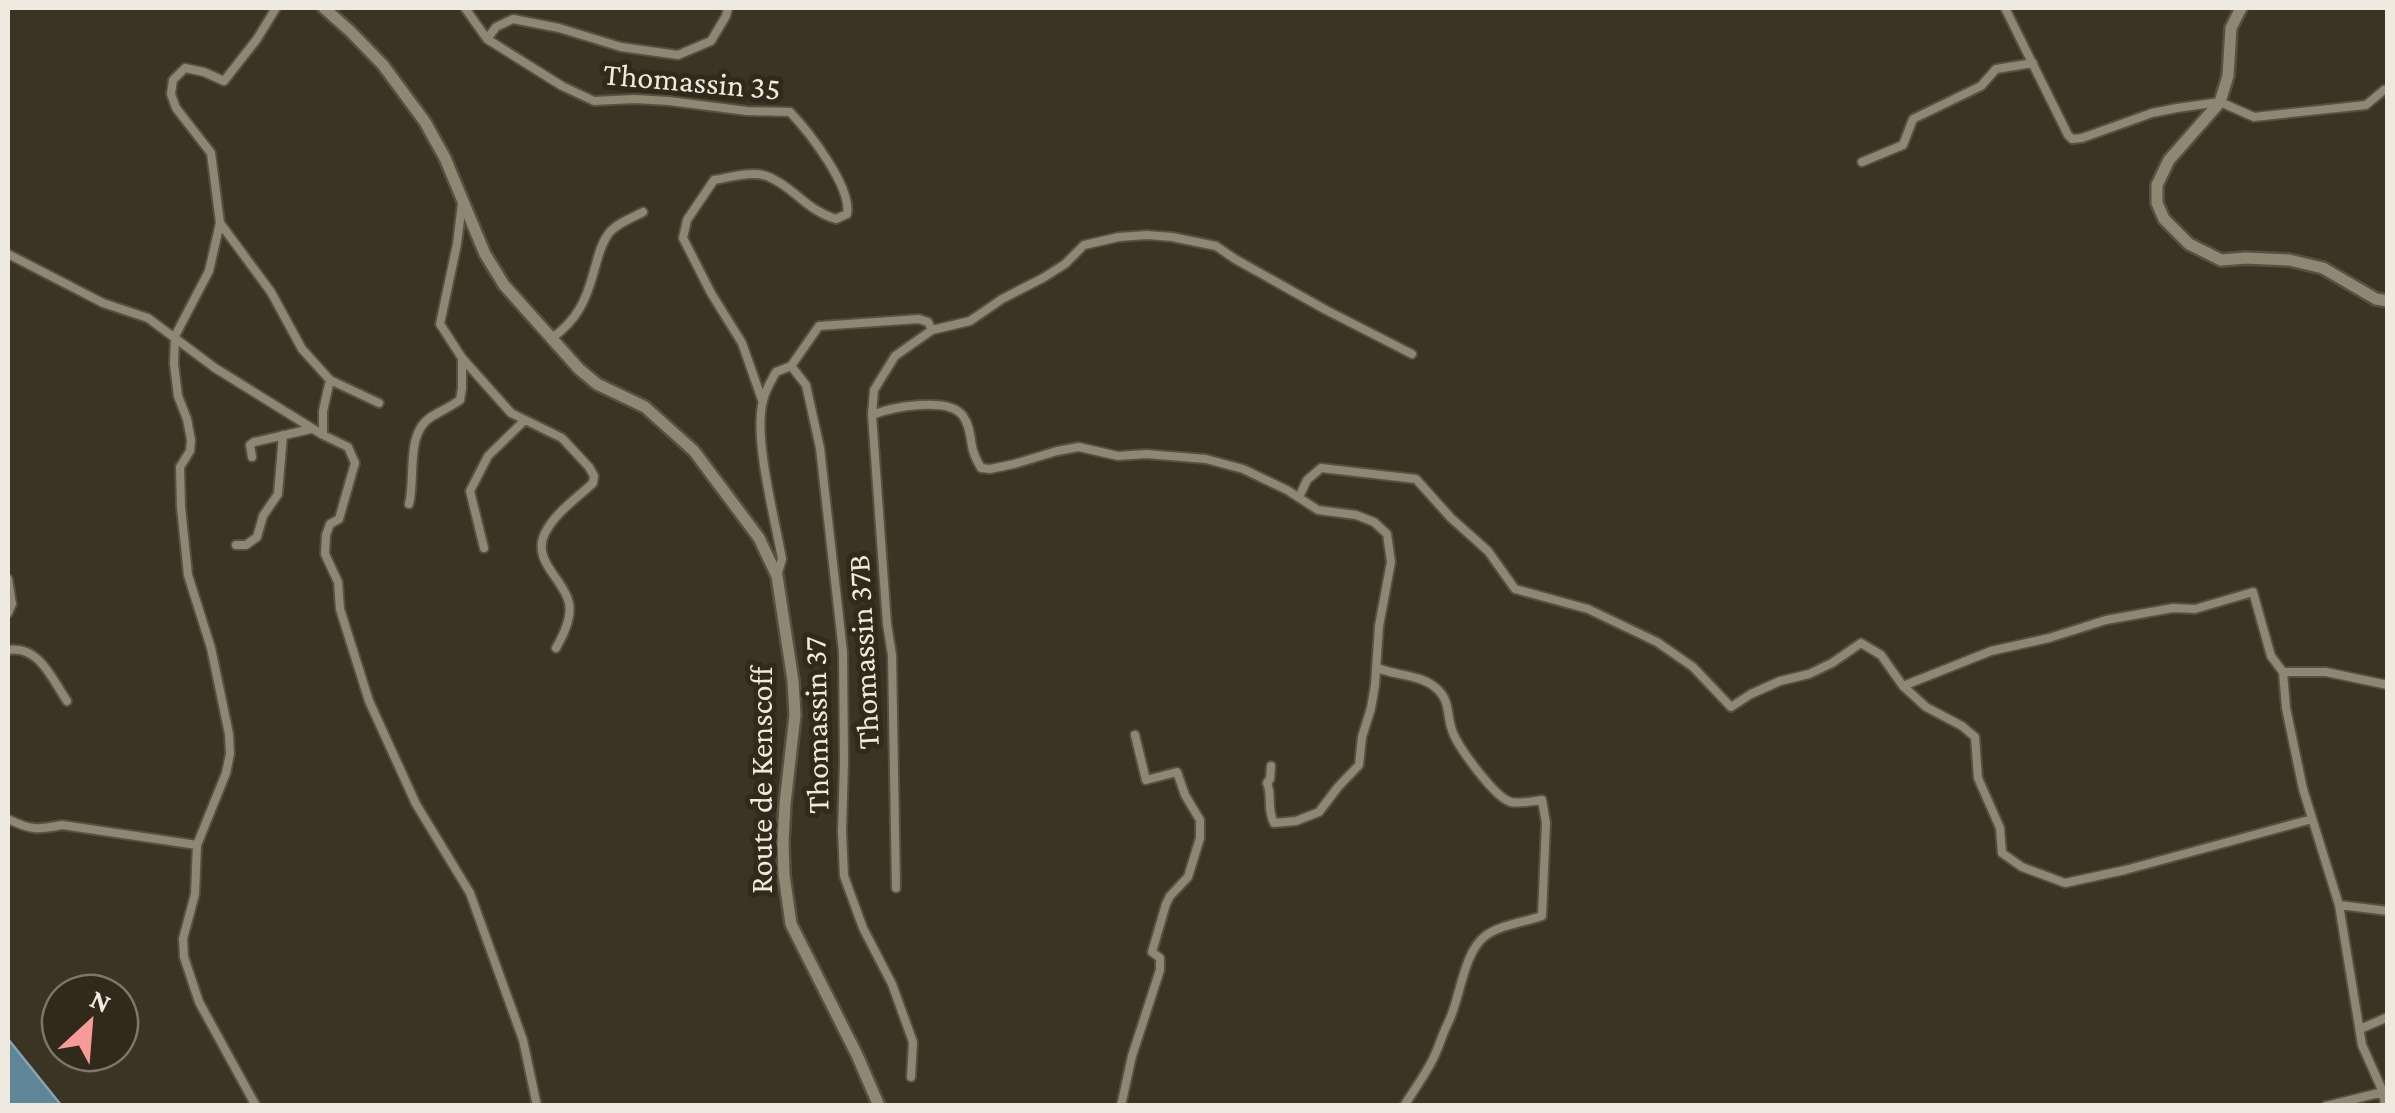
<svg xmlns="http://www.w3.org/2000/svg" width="2395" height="1113" font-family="'Crimson Pro',serif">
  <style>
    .water { fill: #5f8697; stroke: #8aa4ad; stroke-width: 2.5 }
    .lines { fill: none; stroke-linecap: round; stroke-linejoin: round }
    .street-casing { stroke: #575042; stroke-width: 12 }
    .secondary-casing { stroke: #575042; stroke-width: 16 }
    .street { stroke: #8f8674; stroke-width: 8 }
    .secondary { stroke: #8f8674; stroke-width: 11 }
    .labels { text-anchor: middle; stroke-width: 10; stroke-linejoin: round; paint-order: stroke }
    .street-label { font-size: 32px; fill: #efeae0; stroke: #312919 }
  </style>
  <rect width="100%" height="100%" fill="#3b3323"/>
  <!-- water -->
  <path class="water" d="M8,1039L61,1105H8Z"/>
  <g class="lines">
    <defs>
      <path id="street" d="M465,8L487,39L562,86L594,101L634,99L669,101L747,111L790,112C809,132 852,187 847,214L836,219C806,210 795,188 769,177C754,170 731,177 714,180L687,220L683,238L711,293L742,343L762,400
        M2005,8L2068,135L2072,139L2082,138L2152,113L2177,108L2220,102L2254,117L2366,105L2384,90L2388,89
        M487,39L496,27L513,19L559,28L621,47L678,55L711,41L726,16L728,8
        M1862,162L1903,145L1913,119L1981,86L1996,69L2033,63
        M462,203L457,244L440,324L462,358L511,413L562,438L589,467L594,476L593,483C577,498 555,513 545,533C531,561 564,579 569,603C572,618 563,636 556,648
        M220,223L271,292L302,349L330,380L323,411V435L348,447L355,463L339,519L330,524L326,535L325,554L338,582L340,609L369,701L416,804L470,893L523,1040L537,1106
        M8,254L103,303L148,318L215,368L323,435
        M932,330L895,356L874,390L872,415C892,407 949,396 963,416C970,426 970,436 972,446C973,454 977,461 981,468L990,469L1014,464L1057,451L1079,447L1118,456L1146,454L1206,459L1243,469L1287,490L1318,510L1356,515L1374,522L1387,534L1391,562L1379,626L1375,685L1371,708L1362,737L1359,765L1338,787L1319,812L1296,821L1274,823C1266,807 1273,797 1267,783L1270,779L1271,766
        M552,338C577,320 586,301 594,271C598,258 600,245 609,233C617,223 632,218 643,212
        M791,366L806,385L820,448L843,652L844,762L842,831L844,876L863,928L892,984L913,1042L911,1077
        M330,380L379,403
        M872,415L887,624L892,655L896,888
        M252,457L250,445L254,442L311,429
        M1299,497L1307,480L1321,468L1416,479L1451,518L1488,551L1515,589L1588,609L1657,642L1693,667L1731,707L1751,694L1780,681L1809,674L1832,663L1861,643L1881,655L1903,686L1926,707L1962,726L1975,737L1978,778L2000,828L2002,853L2022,867L2065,883L2125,870L2312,819
        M409,504C416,478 405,433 431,417C441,411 450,407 460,400L462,388V358
        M236,545H246L257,537L263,516L278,494L283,435
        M484,548L470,491L488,456L525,420
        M777,576L782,559C775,519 753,437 763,401C765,390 771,381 776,372L791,366L819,326L919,319L928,322L932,330L970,321L1002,299L1043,278L1065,264L1084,245L1119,237L1147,235L1172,237L1216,246L1235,259L1326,310L1412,354
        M8,579L12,604L8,613
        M8,650C39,645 52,679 67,701
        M1378,668C1396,676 1420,674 1436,688C1451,701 1446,714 1452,730C1457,746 1495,798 1511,802C1520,804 1532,801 1542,800L1546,823L1542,916C1525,922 1498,925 1484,937C1463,954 1460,1000 1448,1023C1442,1035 1439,1047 1433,1059C1425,1075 1414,1090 1404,1106
        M2283,672H2326L2388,685
        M1903,686L1991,651L2049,638L2106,620L2173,608L2195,609L2253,592L2271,656L2283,672L2286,708L2303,789L2339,905L2362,1045L2383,1092L2385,1106
        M8,819C30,830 37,830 62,825L197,845
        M2339,905L2388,911
        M2360,1029L2388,1017
        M256,1106L199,1002L184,957L183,939L195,894L197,845L226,773L230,754L229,734L211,648L188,575L181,507L180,467L190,451L191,440L187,419L178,396L174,364L175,336L209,271L220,223L211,153L176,108L171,94L173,80L185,68L204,72L224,81L257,39L276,8
        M1121,1106L1132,1056L1160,970V958L1152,952L1166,904L1170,896L1188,877L1200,838V820L1185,795L1177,772L1146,780L1135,735
        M2326,1106L2383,1092"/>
      <path id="secondary" d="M324,8L350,31L383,65L425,122L445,158L485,254L504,285L579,369L597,384L645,407L694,451L759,538L777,576L793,681L795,715L785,804L783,842L784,875L791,924L857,1055L879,1106
        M2241,8L2231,28L2228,76L2220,102L2169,160L2157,185V203L2164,219L2189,244L2221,260L2246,258L2289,260L2323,268L2376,299L2388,301"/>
    </defs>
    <!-- street casing -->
    <use href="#street" class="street-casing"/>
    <!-- secondary casing -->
    <use href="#secondary" class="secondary-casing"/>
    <!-- street -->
    <use href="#street" class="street"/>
    <!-- secondary -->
    <use href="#secondary" class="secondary"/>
  </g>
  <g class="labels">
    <!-- street labels -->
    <g class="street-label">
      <text transform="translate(692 81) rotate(5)" y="11">Thomassin 35</text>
      <text transform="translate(863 652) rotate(-93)" y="11">Thomassin 37B</text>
      <text transform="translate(816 725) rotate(-91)" y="11">Thomassin 37</text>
      <text transform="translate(761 780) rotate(-90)" y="11">Route de Kenscoff</text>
    </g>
  </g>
  <!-- border -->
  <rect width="2395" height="1113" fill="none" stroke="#efeae0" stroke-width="20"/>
  <!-- north arrow -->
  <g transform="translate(90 1023) rotate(26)"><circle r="48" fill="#312919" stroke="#7d7669" stroke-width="2.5"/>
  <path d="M0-8L18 38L0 25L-18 38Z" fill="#f59b98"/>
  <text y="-15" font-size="28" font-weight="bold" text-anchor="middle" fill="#efeae0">N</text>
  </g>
</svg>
